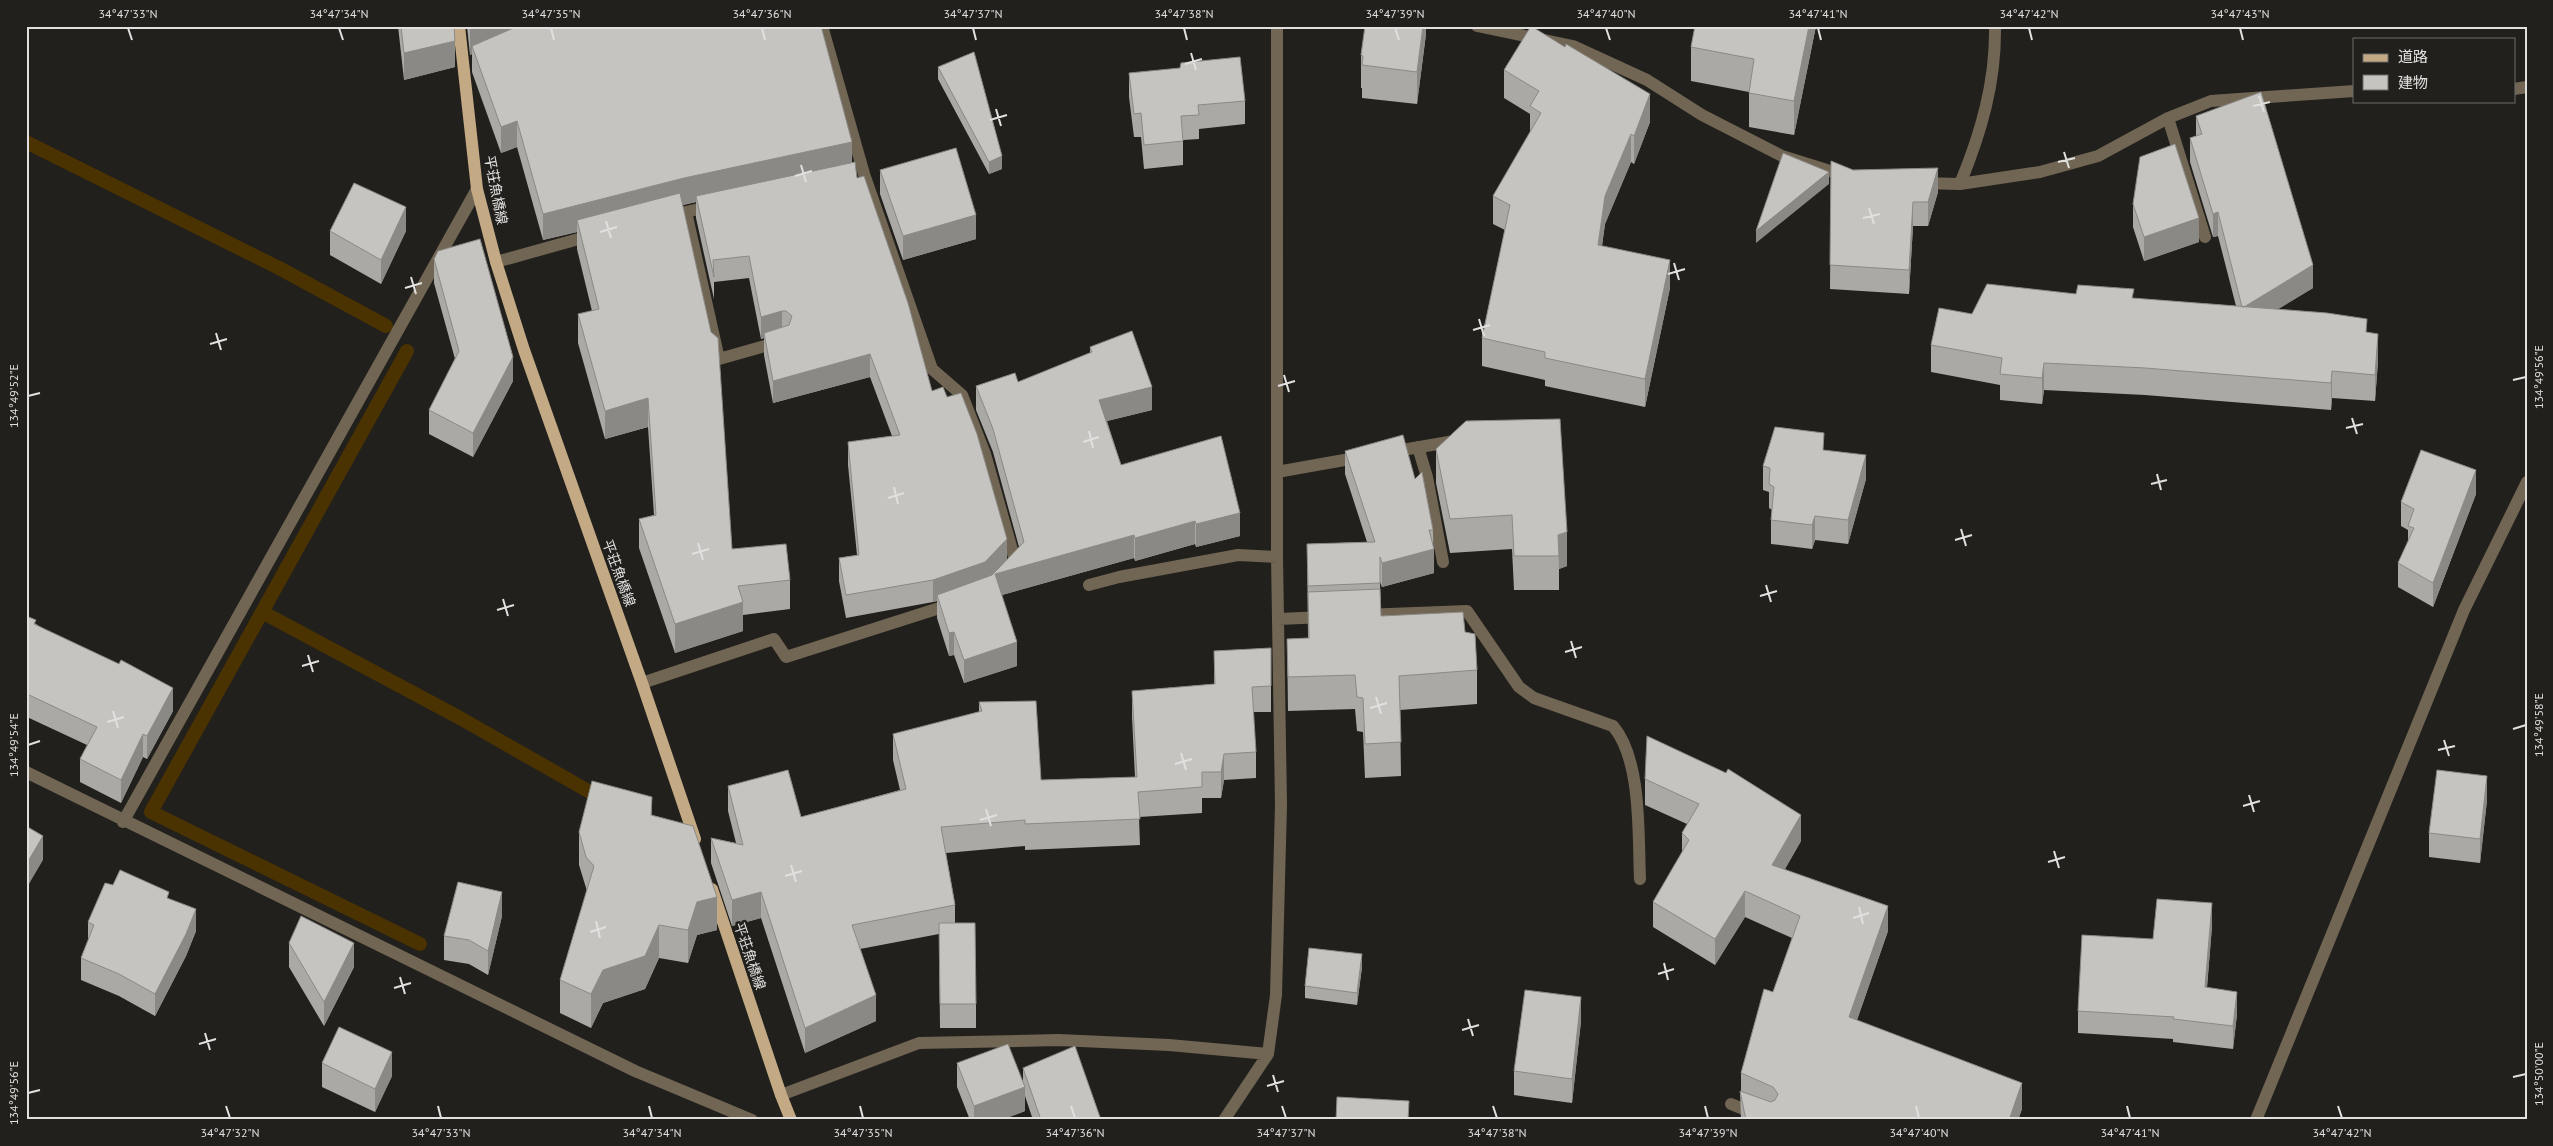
<svg xmlns="http://www.w3.org/2000/svg" width="2553" height="1146" font-family="'PT Sans','Noto Sans JP',sans-serif">
  <style>
    .lines { fill: none; stroke-linecap: round; stroke-linejoin: round }
    .stream { stroke: #4a3201; stroke-width: 14 }
    .minor { stroke: #716553; stroke-width: 12 }
    .major { stroke: #c3aa85; stroke-width: 12 }
    .wall { fill: #aaa9a5 }
    .shaded-wall { fill: #8b8986 }
    .building { fill: #c6c4c0; stroke: #8b8986 }
    .ticks { fill: none; stroke: #e1e0df; stroke-width: 2 }
    .labels { text-anchor: middle; stroke-width: 5; stroke-linejoin: round; paint-order: stroke }
    .street-label { font-size: 14px; fill: #e1e0df; stroke: #21201d }
    .neatline { fill: none; stroke: #e1e0df; stroke-width: 2 }
    .ticks-label { font-size: 12px; text-anchor: middle; fill: #e1e0df }
  </style>
  <rect width="100%" height="100%" fill="#21201d"/>
  <g class="lines">
    <!-- stream -->
    <path class="stream" d="M26,142L279,268L386,326
      M407,351L151,812L420,944
      M262,612L460,718L604,800"/>
    <!-- minor -->
    <path class="minor" d="M822,26L864,174L932,369L962,395L985,454L1016,564L1013,568
      M1477,26L1573,46L1647,80L1702,115L1782,156L1846,176
      M2514,89L2527,87
      M2168,118L2205,237
      M1921,183L1960,184L2040,172L2098,156L2168,118L2211,101L2354,91
      M1960,184C1981,133 1996,82 1995,26
      M686,212L719,359L779,342
      M668,216L712,206
      M496,262L593,235
      M1418,447L1427,477L1443,562
      M1391,452L1460,440
      M1277,472L1361,457
      M1089,585L1119,577L1238,555L1277,557
      M1363,615L1467,611L1519,687L1534,698L1613,726C1642,760 1638,835 1640,879
      M1279,619L1324,617
      M642,683L774,639L786,657L952,604
      M26,772L635,1071L752,1120
      M123,822L477,189
      M781,1095L919,1043L1059,1040L1169,1045L1268,1054
      M1731,1104L1770,1120
      M1224,1120L1268,1054L1276,995L1281,805L1277,557V26
      M2256,1120L2464,610L2527,482"/>
    <!-- major -->
    <path class="major" d="M459,26L477,189L496,262L524,350L642,683L695,839
      M712,889L781,1095L791,1120"/>
  </g>
  <!-- wall -->
  <path class="wall" d="M398,26H454L455,67L404,80Z
    M467,26H821L852,162L857,178L932,391L1007,560L1019,547L993,452L976,410V386L1018,382L1090,353V347L1152,410L1107,421L1121,465L1240,536L1196,547L1195,544L1135,561L1134,558L1002,595L1017,666L964,683L954,655L949,656L937,618V601L933,602L846,618L839,581V558L857,555L848,465V442L892,436L870,377L773,403L764,355V338L761,339L749,278L714,282V299L696,218V202L682,205L732,549L790,580V609L743,615V631L675,653L639,548V519L654,515L648,427L605,439L578,343V314L592,311L577,249V232L543,240L517,147L501,153L472,72V54L470,55Z
    M1426,26V34L1417,104L1362,98V88H1361V55Z
    M1695,26H1816L1794,135L1749,127V92L1691,81V47Z
    M938,67L1002,169L989,174L938,79Z
    M1504,70L1650,122L1634,164L1631,162L1605,224L1602,246L1670,288L1645,407L1545,386V380L1482,366V338L1505,230L1493,224V196L1530,132V114L1504,98Z
    M1129,73L1245,101V124L1199,129V139L1183,140V165L1144,169L1141,137H1134L1129,97Z
    M2196,116L2313,288L2278,309L2367,332L2378,361L2375,401L2332,398L2331,410L2145,395L2044,390L2042,404L2000,400V385L1931,372V345L1972,314L2076,294L2236,306L2218,236L2213,237L2190,162V138L2196,136Z
    M1831,161L1853,170L1938,192L1928,226H1913L1909,294L1830,289Z
    M880,170L976,239L903,260L880,194Z
    M2133,204L2199,242L2144,261L2133,227Z
    M330,231H406L381,284L330,255Z
    M434,259L513,381L473,457L429,434V410L455,359L434,283Z
    M1466,421L1567,566L1559,569V590H1514L1512,549L1450,553L1436,483V449Z
    M1824,450L1866,479L1848,544L1815,540L1812,549L1771,544V520L1772,510L1769,508V492L1763,490V466Z
    M1345,451L1415,479L1433,530L1434,573L1382,587L1380,582L1381,616L1465,632L1477,670V704L1400,710L1401,776L1365,778L1363,732L1357,731L1355,709L1288,711L1287,639L1308,638L1307,544L1367,542L1345,474Z
    M2476,494L2433,607L2398,587V563L2408,542V530L2401,526V502Z
    M26,616L36,624L173,711L147,759L143,757L121,803L80,782V759L87,745L27,717Z
    M1271,648V712H1253L1256,752V778L1224,780L1221,798H1202V813L1139,817L1140,845L1025,850V846L946,853L955,905V923L976,1004V1028H940L939,934L860,949L876,1021L805,1053L761,918L732,926L711,863V838L736,843L728,811V786L801,817L900,790L893,760V734L979,712V702L1041,780L1135,777L1132,717V691L1214,684V651Z
    M1645,779L1801,841L1785,869L1888,931L1857,1020L2022,1109L2018,1120H1741L1740,1091H1741V1073L1773,992L1792,938L1745,917L1715,965L1653,927V902L1682,852V833L1687,824L1645,805Z
    M2487,800L2480,863L2429,857V833Z
    M652,816L717,930L697,935L688,963L659,958L645,989L603,1003L591,1028L560,1013V980L587,891L579,865V832Z
    M169,899L196,931L186,956L155,1016L119,996L81,980V958L88,942V922Z
    M502,916L488,975L469,964L444,960V936Z
    M2212,926L2207,988L2237,1014L2233,1049L2173,1042V1039L2078,1033V1011L2153,939Z
    M289,943L354,967L324,1026L289,967Z
    M1362,967L1357,1005L1305,998V986Z
    M1581,1021L1572,1103L1514,1095V1071Z
    M322,1063L392,1076L375,1112L322,1087Z
    M957,1063L1023,1083V1068L1101,1120H1033L1025,1096V1111L1001,1120H970L957,1087Z"/>
  <!-- shaded-wall -->
  <path class="shaded-wall" d="M477,26H538L472,46V54L470,55V29Z
    M1423,26H1426V34L1417,104V72Z
    M1809,26H1816L1794,135V101Z
    M455,41V67L404,80V53Z
    M1650,94V122L1634,164V136Z
    M517,121V147L501,153V127Z
    M1631,134V162L1605,224L1598,273V245L1605,196Z
    M852,142V168L696,196V202L580,231L577,220V232L543,240V214L684,178Z
    M1002,156V169L989,174V162Z
    M1938,168V192L1928,226V202Z
    M1829,172V184L1756,243V231Z
    M1913,202V226L1909,294V270Z
    M406,207V231L381,284V260Z
    M2218,212V236L2213,237V214Z
    M976,215V239L903,260V236Z
    M2199,218V242L2144,261V237Z
    M1670,260V288L1645,407V379Z
    M2313,265V288L2242,331V308Z
    M782,311V333H764V338L761,339V317Z
    M2378,334V361L2375,401V375Z
    M870,354V377L773,403V381Z
    M513,357V381L473,457V433Z
    M2044,363V390L2042,404V378Z
    M2332,371V398L2331,410V383Z
    M1152,387V410L1099,423V400Z
    M648,398V427L605,439V411Z
    M1866,455V479L1848,544V520Z
    M2476,470V494L2433,607V583Z
    M1240,513V536L1196,547V524Z
    M1815,516V540L1812,549V525Z
    M1195,521V544L1135,561V538Z
    M1567,532V566L1559,569L1558,535Z
    M1134,535V558L995,597V574Z
    M1007,539V562L985,584L937,595V601L933,602V580Z
    M1434,549V573L1382,587V563Z
    M743,602V631L675,653V624Z
    M954,632V655L949,656V633Z
    M1017,642V666L964,683V660Z
    M173,688V711L147,759V736Z
    M27,694V717L26,718V695Z
    M143,734V757L121,803V780Z
    M1224,754V780L1221,798V772Z
    M2487,776V800L2480,863V839Z
    M652,797V830L651,815Z
    M1801,815V841L1772,891V865Z
    M43,836V860L26,889V865Z
    M1745,891V917L1715,965V939Z
    M502,892V916L488,975V951Z
    M761,892V918L732,926V900Z
    M717,897V930L697,935L688,963V930L697,902Z
    M2212,903V926L2205,1010V987Z
    M1888,906V931L1849,1043V1017Z
    M196,909V931L186,956L155,1016V994Z
    M659,925V958L645,989L603,1003L591,1028V994L603,970Z
    M354,943V967L324,1026V1002Z
    M1362,954V967L1357,1005V993Z
    M2237,992V1014L2233,1049V1026Z
    M876,995V1021L805,1053V1028Z
    M1581,997V1021L1572,1103V1079Z
    M392,1052V1076L375,1112V1089Z
    M2022,1083V1109L2018,1120H2009Z
    M1025,1087V1111L1001,1120H974V1106Z"/>
  <!-- building -->
  <path class="building" d="M401,26H454L455,41L404,53Z
    M470,26H477L470,29Z
    M518,26H821L852,142L684,178L543,214L517,121L501,127L472,46Z
    M1365,26H1423L1417,72L1362,65L1363,56L1361,55Z
    M1531,26L1565,47L1566,44L1650,94L1634,136L1631,134L1605,196L1598,245L1670,260L1645,379L1545,358V352L1482,338L1510,205L1493,196L1541,113L1530,106L1539,91L1504,70Z
    M1695,26H1809L1794,101L1749,93L1754,59L1691,47Z
    M974,52L1002,156L989,162L938,67Z
    M1240,57L1245,101L1198,105L1199,115L1181,116L1183,141L1144,145L1141,113L1134,114L1129,73L1180,68L1181,63Z
    M2261,92L2313,265L2244,307H2242L2218,212L2213,214L2190,138L2202,134L2196,116Z
    M2175,144L2199,218L2144,237L2133,204L2140,157Z
    M956,148L976,215L903,236L880,170Z
    M1783,153L1829,172L1756,231Z
    M1831,161L1853,170L1938,168L1928,202H1913L1909,270L1830,265Z
    M855,162L857,178L864,176L908,303L932,391L943,387L947,397L961,393L977,434L1007,539L985,562L933,580L846,595L839,558L859,555L848,442L900,435L870,354L773,381L764,333L789,325L792,316L786,311H782L761,317L749,256L713,260L714,277L696,196Z
    M354,183L406,207L381,260L330,231Z
    M680,193L711,332L718,338L732,549L786,544L790,580L738,586L743,602L675,624L639,519L656,515L648,398L605,411L578,314L599,309L577,220Z
    M480,239L513,357L473,433L429,410L459,351L434,259L438,251Z
    M1987,284L2076,294L2078,285L2134,289L2132,298L2327,313L2367,319L2366,332L2378,334L2375,375L2332,371L2331,383L2145,368L2044,363L2042,378L2000,374L2002,358L1931,345L1939,308L1972,314Z
    M1132,331L1152,387L1099,400L1121,465L1221,436L1240,513L1196,524L1195,521L1135,538L1134,535L995,574L1017,642L964,660L954,632L949,633L937,595L992,575L1024,542L993,429L976,386L1015,373L1018,382L1092,352L1090,347Z
    M1560,419L1567,532L1558,535L1559,556H1514L1512,515L1450,519L1436,449L1466,421Z
    M1775,427L1824,433L1823,450L1866,455L1848,520L1815,516L1812,525L1771,520L1774,487L1769,484L1770,468L1763,466Z
    M1403,435L1415,479L1422,472L1433,530H1429L1434,549L1382,563L1380,557V583L1308,586L1307,544L1375,542L1345,451Z
    M2421,450L2476,470L2433,583L2398,563L2414,528L2408,526L2414,509L2401,502Z
    M1380,589L1381,616L1463,612L1465,632L1475,634L1477,670L1399,676L1401,742L1365,744L1363,698L1357,697L1355,675L1288,677L1287,639L1309,638L1308,592Z
    M26,616L36,620L34,624L119,664L121,660L173,688L147,736L143,734L121,780L80,759L97,727L27,694L26,695Z
    M1271,648V686L1252,687L1256,752L1224,754L1221,772H1202V787L1138,792L1140,819L1025,824V820L941,827L955,905L852,925L876,995L805,1028L761,892L732,900L711,838L743,845L728,786L788,770L801,817L906,789L893,734L982,711L979,702L1036,701L1041,780L1137,777L1132,691L1215,684L1214,651Z
    M1647,736L1726,773L1728,769L1801,815L1772,865L1888,906L1849,1017L2022,1083L2009,1120H1746L1740,1091L1771,1102L1775,1100L1778,1094L1773,1087L1741,1073L1764,989L1773,992L1800,916L1745,891L1715,939L1653,902L1689,840L1682,833L1699,804L1645,779Z
    M2437,770L2487,776L2480,839L2429,833Z
    M592,781L652,797L651,815L693,826L717,897L697,902L688,930L659,925L645,956L603,970L591,994L560,980L594,866L586,857L579,832Z
    M26,826L43,836L26,865Z
    M120,870L169,892L167,898L196,909L186,934L155,994L119,974L81,958L94,925L88,922L105,883L113,885Z
    M458,882L502,892L488,951L469,940L444,936Z
    M2157,899L2212,903L2205,987L2237,992L2233,1026L2173,1019L2174,1017L2078,1011L2082,935L2153,939Z
    M301,916L354,943L324,1002L289,943Z
    M939,923H975L976,1004H940Z
    M1309,948L1362,954L1357,993L1305,986Z
    M1525,990L1581,997L1572,1079L1514,1071Z
    M339,1027L392,1052L375,1089L322,1063Z
    M1008,1044L1025,1087L974,1106L957,1063Z
    M1075,1046L1101,1120H1041L1023,1068Z
    M1337,1097L1409,1101L1408,1120H1336Z"/>
  <!-- ticks -->
  <path class="ticks" d="M128,28L132,40M339,28L343,40M551,28L554,40M762,28L765,40M973,28L976,40M1184,28L1187,40M1395,28L1399,40M1606,28L1610,40M1818,28L1821,40M2029,28L2032,40M2240,28L2243,40M1191,53L1196,70M1185,64L1202,59M2259,96L2264,112M2253,106L2270,102M996,109L1001,126M990,120L1007,115M2064,152L2069,168M2058,162L2075,158M801,165L806,182M795,176L812,171M1869,208L1874,224M1863,218L1880,214M606,221L611,238M600,232L617,227M1674,263L1679,280M1668,274L1685,269M411,277L416,294M405,288L422,283M1479,319L1484,336M1473,330L1490,325M216,333L221,350M210,344L227,339M1284,375L1289,392M2513,380L2526,377M1278,386L1295,381M28,396L40,393M2352,418L2357,434M2346,428L2363,424M1089,431L1093,448M1083,442L1099,437M2157,474L2161,490M2151,484L2167,480M894,487L898,504M888,498L904,493M1961,529L1966,546M1955,540L1972,535M698,543L703,560M692,554L709,549M1766,585L1771,602M1760,596L1777,591M503,599L508,616M497,610L514,605M1571,641L1576,658M1565,652L1582,647M308,655L313,672M302,666L319,661M1376,697L1381,714M1370,708L1387,703M113,711L118,728M107,722L124,717M2513,729L2526,725M2444,740L2449,756M28,745L40,741M2438,750L2455,746M1181,753L1186,770M1175,764L1192,759M2249,795L2254,812M2243,806L2260,801M986,809L991,826M980,820L997,815M2054,851L2059,868M2048,862L2065,857M791,865L796,882M785,876L802,871M1859,907L1863,924M1853,918L1869,913M596,921L600,938M590,932L606,927M1664,963L1668,980M1658,974L1674,969M400,977L405,994M394,988L411,983M1468,1019L1473,1036M1462,1030L1479,1025M205,1033L210,1050M199,1044L216,1039M1273,1075L1278,1092M2513,1077L2526,1074M1267,1086L1284,1081M28,1093L40,1090M226,1106L230,1118M438,1106L441,1118M649,1106L652,1118M860,1106L863,1118M1071,1106L1075,1118M1282,1106L1286,1118M1493,1106L1497,1118M1705,1106L1708,1118M1916,1106L1919,1118M2127,1106L2130,1118M2338,1106L2342,1118"/>
  <g class="labels">
    <!-- street labels -->
    <g class="street-label">
      <text transform="translate(496 190) rotate(79)" y="5">平荘魚橋線</text>
      <text transform="translate(619 573) rotate(70)" y="5">平荘魚橋線</text>
      <text transform="translate(750 956) rotate(71)" y="5">平荘魚橋線</text>
    </g>
  </g>
  <!-- border -->
  <rect width="2553" height="1146" fill="none" stroke="#21201d" stroke-width="55"/>
  <!-- legend -->
  <rect x="2353" y="38" width="162" height="65" fill="#21201d" stroke="#6e6d6b"/>
  <rect x="2363" y="54" width="25" height="8" fill="#c3aa85" stroke="#6e6d6b"/>
  <text x="2398" y="62" font-size="15" fill="#e1e0df">道路</text>
  <rect x="2363" y="75" width="25" height="15" fill="#c6c4c0" stroke="#6e6d6b"/>
  <text x="2398" y="88" font-size="15" fill="#e1e0df">建物</text>
  <rect x="28" y="28" width="2498" height="1090" class="neatline"/>
  <g class="ticks-label">
    <text x="128" y="18">34°47'33"N</text>
    <text x="339" y="18">34°47'34"N</text>
    <text x="551" y="18">34°47'35"N</text>
    <text x="762" y="18">34°47'36"N</text>
    <text x="973" y="18">34°47'37"N</text>
    <text x="1184" y="18">34°47'38"N</text>
    <text x="1395" y="18">34°47'39"N</text>
    <text x="1606" y="18">34°47'40"N</text>
    <text x="1818" y="18">34°47'41"N</text>
    <text x="2029" y="18">34°47'42"N</text>
    <text x="2240" y="18">34°47'43"N</text>
    <text transform="translate(2539 377) rotate(-90)" y="4">134°49'56"E</text>
    <text transform="translate(14 396) rotate(-90)" y="4">134°49'52"E</text>
    <text transform="translate(2539 725) rotate(-90)" y="4">134°49'58"E</text>
    <text transform="translate(14 745) rotate(-90)" y="4">134°49'54"E</text>
    <text transform="translate(2539 1074) rotate(-90)" y="4">134°50'00"E</text>
    <text transform="translate(14 1093) rotate(-90)" y="4">134°49'56"E</text>
    <text x="230" y="1137">34°47'32"N</text>
    <text x="441" y="1137">34°47'33"N</text>
    <text x="652" y="1137">34°47'34"N</text>
    <text x="863" y="1137">34°47'35"N</text>
    <text x="1075" y="1137">34°47'36"N</text>
    <text x="1286" y="1137">34°47'37"N</text>
    <text x="1497" y="1137">34°47'38"N</text>
    <text x="1708" y="1137">34°47'39"N</text>
    <text x="1919" y="1137">34°47'40"N</text>
    <text x="2130" y="1137">34°47'41"N</text>
    <text x="2342" y="1137">34°47'42"N</text>
  </g>
</svg>
